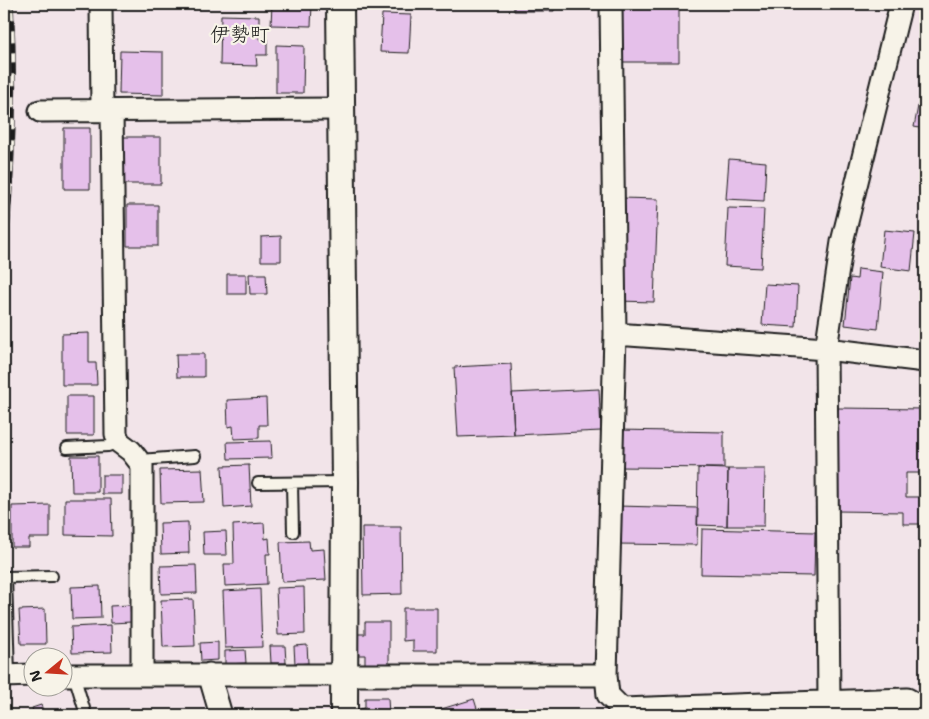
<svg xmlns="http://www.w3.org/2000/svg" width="929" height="719" font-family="'Shantell Sans','Klee One',sans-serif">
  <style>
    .building { fill: #e5c0ea; stroke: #1c1c1c }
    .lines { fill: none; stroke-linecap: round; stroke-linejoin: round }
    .service-casing { stroke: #1c1c1c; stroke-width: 14 }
    .minor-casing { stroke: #1c1c1c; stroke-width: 25 }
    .tertiary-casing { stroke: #1c1c1c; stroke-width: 30 }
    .service { stroke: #f7f3e8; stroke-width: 10 }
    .minor { stroke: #f7f3e8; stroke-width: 21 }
    .tertiary { stroke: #f7f3e8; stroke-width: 26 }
    .rail-casing { stroke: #1c1c1c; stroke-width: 5.5 }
    .rail { stroke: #f7f3e8; stroke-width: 4; stroke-dasharray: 11; stroke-linecap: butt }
    .labels { text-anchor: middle; stroke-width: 4.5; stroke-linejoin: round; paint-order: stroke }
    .neighbourhood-label { font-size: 20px; fill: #1c1c1c; stroke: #f7f3e8 }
  </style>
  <rect width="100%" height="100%" fill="#f2e4e9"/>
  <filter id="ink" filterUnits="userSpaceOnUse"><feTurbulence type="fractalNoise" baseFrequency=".02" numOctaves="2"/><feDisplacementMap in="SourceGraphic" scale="10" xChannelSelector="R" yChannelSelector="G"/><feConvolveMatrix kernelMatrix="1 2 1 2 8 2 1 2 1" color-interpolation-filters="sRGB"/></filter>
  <g filter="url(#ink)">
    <!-- building -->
    <path class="building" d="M272,4H312L311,26L271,25Z
      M514,4H554V11H514Z
      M618,4H679V62H617Z
      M382,14L411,15L409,53L380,52Z
      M221,15L259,16V39H267V55H256L257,66L220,65Z
      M276,45L304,46L303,93H276Z
      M120,51L163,52V95L119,94Z
      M919,101L925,102V129L914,127Z
      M64,128H90V189H64Z
      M122,137H161V184H122Z
      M729,159L766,162L764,201L726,199Z
      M621,198L658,199L654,302L618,301Z
      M127,205H158V246H127Z
      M728,208L764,209L761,268L725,266Z
      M884,230L915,233L911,271L880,267Z
      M281,236V261H261V237Z
      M858,269L883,272L878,329L845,325L850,278L857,279Z
      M227,274H246V294H227Z
      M249,274H266L267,294H250Z
      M765,284L798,286L796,327L762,325Z
      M89,333V363H96L97,385H62V334Z
      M176,354H204V377H177Z
      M511,364L514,435L458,437L454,367Z
      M599,389L601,431L514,435L512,393Z
      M67,396H94V435H67Z
      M266,398L267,425H259V438L234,439L233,426L228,427L227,400Z
      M837,408L925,409L924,473H906V497H925V524H903V512L837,511Z
      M618,430L724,432V468L617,467Z
      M271,441L272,458L228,459L227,442Z
      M71,456H98V492H72Z
      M249,465L251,506L224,508L222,466Z
      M698,468L728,469L727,526L697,525Z
      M202,469L204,502L161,503L160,470Z
      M728,469H765L764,526H727Z
      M102,475H122V494H102Z
      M65,499H111L112,536L65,535Z
      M50,505V538H29V547H12V506Z
      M617,506L698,508L697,545L617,544Z
      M188,522L189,553L161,554L160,523Z
      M264,523L265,539L269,538L270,554H266L267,584L225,586L224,564H234L233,525Z
      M362,527H401L402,594L363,595Z
      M702,529L815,532L814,576L701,574Z
      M226,531L227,555H204L203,532Z
      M309,541L310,550L324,549L326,580L282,582L280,542Z
      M196,565L197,593L161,594L160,566Z
      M100,586L101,618L72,619L71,587Z
      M304,587L305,634L278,635L276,588Z
      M260,589L262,647L225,648L223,591Z
      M193,599L195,646L163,647L161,600Z
      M130,605L131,622L111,623L110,606Z
      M403,608H437V651H413V640L403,641Z
      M45,609L46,644H21L19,610Z
      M365,622H389V666H365V655H358V634H365Z
      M111,625L112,652L72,653L71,627Z
      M218,642V660L201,661L200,643Z
      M307,645L308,663L295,664L294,646Z
      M270,646H285L286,663H271Z
      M245,650L246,663L225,664V651Z
      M365,698H388L389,715H360V709L365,708Z
      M474,699L479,715H436L435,711Z
      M41,705L45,715H34L32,708Z"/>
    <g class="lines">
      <defs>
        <path id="service" d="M67,448L108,446L119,442
          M139,460L195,456
          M258,483L345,482
          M292,483L293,532
          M9,675L6,577L52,576
          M74,675L86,715"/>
        <path id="minor" d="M101,4L102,111
          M611,4L615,334L606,675L608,695L622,709L907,699C915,703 919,706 922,715
          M40,111L340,109
          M112,111L116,434L119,442L131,451L142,465V675
          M615,334L826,349L925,361
          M209,674L221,715
          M62,675H606
          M4,676L32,675
          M829,702L826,349L842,242L901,4"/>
        <path id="tertiary" d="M340,4L345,482L344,715"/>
      </defs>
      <!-- service casing -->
      <use href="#service" class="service-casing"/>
      <!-- minor casing -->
      <use href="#minor" class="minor-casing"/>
      <!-- tertiary casing -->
      <use href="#tertiary" class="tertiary-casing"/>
      <!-- service -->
      <use href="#service" class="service"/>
      <!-- minor -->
      <use href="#minor" class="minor"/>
      <!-- tertiary -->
      <use href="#tertiary" class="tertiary"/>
      <defs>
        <path id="rail" d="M4,261C13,175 16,90 11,4"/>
      </defs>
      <!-- rail casing -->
      <use href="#rail" class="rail-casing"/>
      <!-- rail -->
      <use href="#rail" class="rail"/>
    </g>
  </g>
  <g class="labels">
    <!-- neighbourhood labels -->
    <g class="neighbourhood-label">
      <text x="240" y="41">伊勢町</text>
    </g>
  </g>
  <!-- margin -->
  <rect width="929" height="719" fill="none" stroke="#f7f3e8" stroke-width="20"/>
  <rect x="10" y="10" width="909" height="699" fill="none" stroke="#1c1c1c" stroke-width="2" filter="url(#ink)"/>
  <!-- north arrow -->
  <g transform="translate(48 672) rotate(252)"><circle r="24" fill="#f7f3e8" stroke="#9f9d96"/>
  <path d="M0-4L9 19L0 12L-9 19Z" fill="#c8321e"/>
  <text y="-8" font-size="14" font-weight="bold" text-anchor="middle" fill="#1c1c1c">N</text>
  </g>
</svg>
